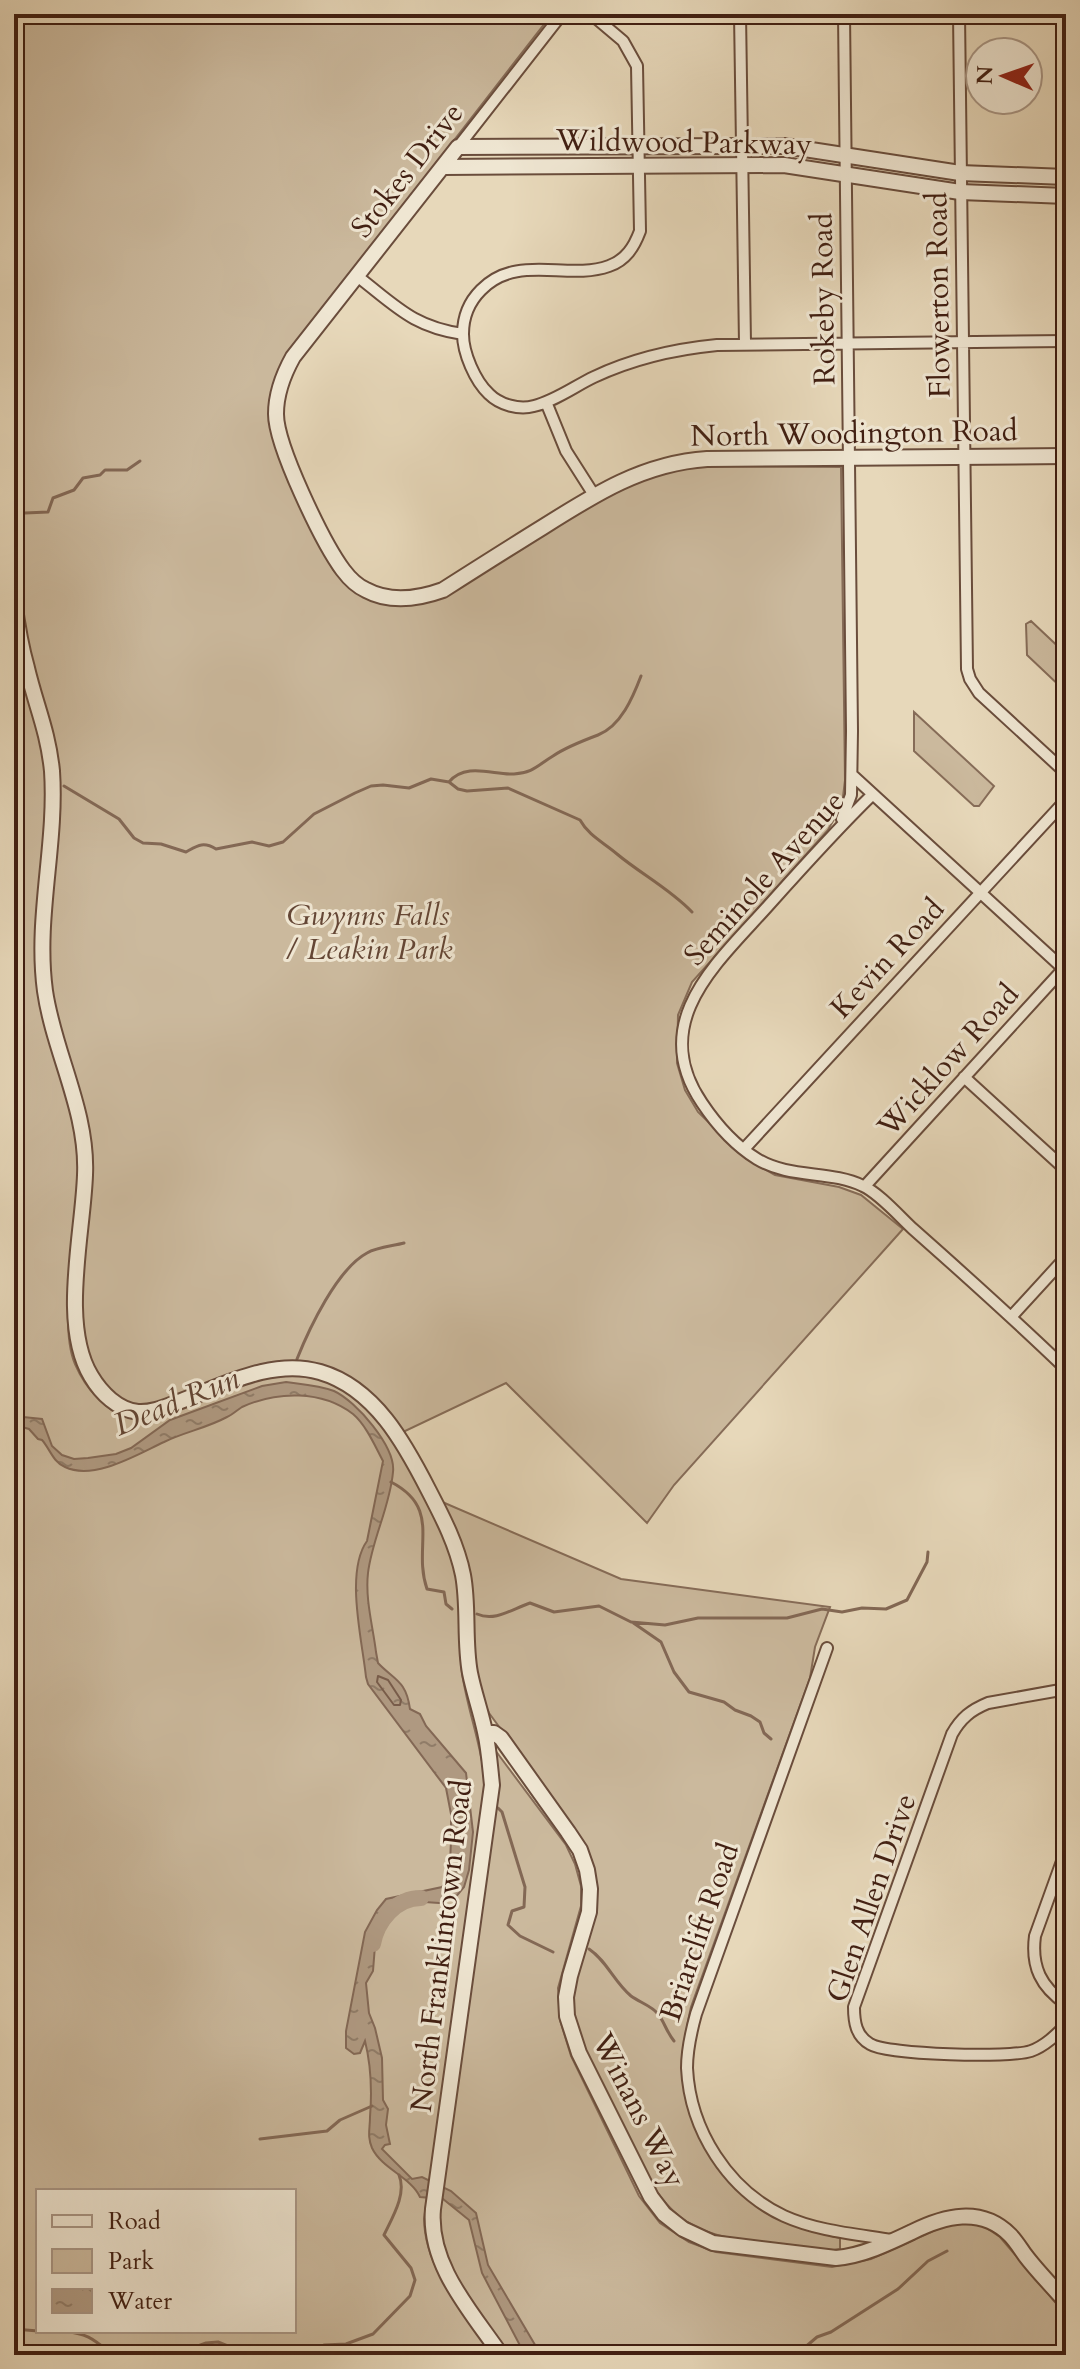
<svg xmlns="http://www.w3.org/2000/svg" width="1080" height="2369" font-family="Cardo,serif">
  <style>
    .green { fill: #cbb99d; stroke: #866c58; stroke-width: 2; fill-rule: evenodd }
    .water { fill: url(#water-ripples); stroke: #836855; stroke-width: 2 }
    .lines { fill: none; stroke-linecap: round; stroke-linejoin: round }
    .shore { stroke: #785c4a; stroke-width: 2 }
    .stream { stroke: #836855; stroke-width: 3 }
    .river { stroke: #af9981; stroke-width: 16 }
    .minor-casing { stroke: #6a4d3c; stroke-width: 14 }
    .tertiary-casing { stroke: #6a4d3c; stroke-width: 18 }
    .minor { stroke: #efe6d2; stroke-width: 10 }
    .tertiary { stroke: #efe6d2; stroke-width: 14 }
    .labels { text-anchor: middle; stroke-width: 6; stroke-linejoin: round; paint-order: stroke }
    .street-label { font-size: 30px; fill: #411f12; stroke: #efe6d2 }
    .park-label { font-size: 30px; font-style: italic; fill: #644635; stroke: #efe6d2 }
    .water-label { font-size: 32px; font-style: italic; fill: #624433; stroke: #efe6d2 }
  </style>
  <defs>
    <pattern id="water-ripples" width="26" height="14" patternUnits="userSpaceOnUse" patternTransform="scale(2)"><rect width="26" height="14" fill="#af9981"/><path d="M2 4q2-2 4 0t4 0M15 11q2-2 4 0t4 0" fill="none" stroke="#907c68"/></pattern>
  </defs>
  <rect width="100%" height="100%" fill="#e7d8ba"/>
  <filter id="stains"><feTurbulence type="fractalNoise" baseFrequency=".0025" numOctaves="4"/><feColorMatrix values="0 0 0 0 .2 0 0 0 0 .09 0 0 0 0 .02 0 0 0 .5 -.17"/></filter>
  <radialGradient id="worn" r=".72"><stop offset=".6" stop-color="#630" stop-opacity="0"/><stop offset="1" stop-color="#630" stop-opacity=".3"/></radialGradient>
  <!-- green -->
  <path class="green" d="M14,14H552L300,339C257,398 265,425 293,487C306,516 319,544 334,571C368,608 399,613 445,595L610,492L648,475L681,467L707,466L841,467L845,780L842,805L828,830L692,982L678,1015L677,1063L685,1090L698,1112L745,1158L775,1175L839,1187L861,1195L903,1229L674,1485L647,1523L506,1383L401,1433L384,1411L295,1364C266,1372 158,1410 134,1406C101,1400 85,1359 79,1330L89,1154L56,1028L46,949L55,787L21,627L14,552Z
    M1031,621L1066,654V692L1027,655L1026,624Z
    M14,641C28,691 45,740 46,792C48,859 30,926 39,992C47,1048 78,1101 79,1157C81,1210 56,1320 75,1364C84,1385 106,1415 132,1417C142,1418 157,1410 167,1407C214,1393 277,1363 325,1380C386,1402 444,1517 457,1577C464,1609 458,1641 462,1673C468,1713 483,1749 486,1789L424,2219C425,2271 465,2313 492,2355H14ZM38,2191H294V2331H38Z
    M914,712L994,786L979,806H974L914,751Z
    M440,1501L621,1579L830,1607L815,1647L810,1678L691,2007C676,2069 684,2131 728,2179C739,2191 751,2204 765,2212C789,2225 814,2232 840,2238V2249C823,2253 801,2247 784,2245C725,2238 683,2238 650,2181L581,2044L574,2022L572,2004L574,1981L591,1931L595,1911L575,1830L489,1713L476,1684L470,1599Z
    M495,1750L566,1845L575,1864L581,1886V1906L558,1988L560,2020L571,2056L625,2167L639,2196L660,2223L689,2242L716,2252L832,2267L871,2259L949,2224L967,2222L985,2227L1000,2237L1066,2315V2355H505L452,2275L440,2251L437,2217L492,1752Z"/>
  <!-- water -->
  <path class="water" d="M286,1382C301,1384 319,1385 334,1391C356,1401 396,1447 393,1472C390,1507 372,1539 368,1573C365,1599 373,1627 376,1652L378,1663C394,1680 406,1680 410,1709L420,1714L426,1726L466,1773L473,1832L469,1870L464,1887L455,1898L439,1903L410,1901L398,1904L387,1911L376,1933L373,1971L366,1983L369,2013L375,2028L382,2058L383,2100L388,2109L386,2125L390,2144L385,2145L382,2149L412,2179L422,2177L451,2191L476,2213L488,2265L541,2355H525L482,2273L469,2220L443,2199L420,2197C411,2177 382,2169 372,2148C367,2136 370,2129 370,2117C372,2092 371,2065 365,2041L360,2053L354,2054L346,2048V2031L365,1932L377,1910L386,1899L442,1887L446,1881L450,1864L451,1840V1814L446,1788L368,1684L366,1677C362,1639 345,1572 367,1541L383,1461C375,1446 366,1425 353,1414C322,1390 277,1391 242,1407C237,1410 232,1415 227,1417C207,1428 184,1432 164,1442C138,1454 94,1481 65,1467C53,1462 50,1449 42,1440L38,1439L29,1429L14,1425V1416L42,1419L52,1446L62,1455L74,1459L88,1458L116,1454L131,1448L170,1420L262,1386Z"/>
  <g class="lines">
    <!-- shore -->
    <path class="shore" d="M378,1676L388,1680L401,1700L400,1705H394L377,1682Z"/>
    <!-- stream -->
    <path class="stream" d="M14,518L25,513L48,512L53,498L74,490L83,478L100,475L105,470H127L140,461
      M14,753L23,759
      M449,782C466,762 493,775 514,774C533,773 538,765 553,756C566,747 582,741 598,735C621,726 633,697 641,676
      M64,786L119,819L134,838L143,843L161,844L186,852C197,846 203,841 216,849L252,842L269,846L283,842L314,814L355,793L371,786L383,785L409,788L431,779L449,782L458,789L467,791L508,788L580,820C589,836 603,842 617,854C641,874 670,889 692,912
      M297,1359C309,1329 337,1269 367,1253C377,1247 393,1246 404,1243
      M391,1482C443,1509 412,1546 427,1589L444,1592L446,1604L452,1609
      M477,1614C495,1622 512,1609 530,1603L554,1612L599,1606L631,1622L665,1625L698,1618H787L822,1609L842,1612L862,1608L886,1609L907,1600L927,1562L928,1552
      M632,1622L661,1642L674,1672L689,1692L724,1702L735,1710L751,1716L760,1722L764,1733L771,1739
      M498,1808L502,1812L525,1887L524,1907L512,1911L508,1925L520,1936L553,1952
      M589,1949C607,1961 614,1982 631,1996C639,2002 652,2006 658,2014C664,2021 666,2031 674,2041
      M260,2139L327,2131L340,2120L372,2106
      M14,2329L38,2331
      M63,2331C89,2334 93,2339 113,2355
      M153,2355L179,2353L206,2343L218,2342L240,2351L278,2355
      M308,2355L324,2345L346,2344L373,2334L410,2296L415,2280L411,2268L384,2235C392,2218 407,2194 399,2175
      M796,2355L817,2337L831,2332L898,2289L928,2261L947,2251"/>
    <!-- river -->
    <path class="river" d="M373,1944C377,1921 396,1898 421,1898"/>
    <defs>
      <path id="minor" d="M591,14L623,41L637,66L640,231C634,247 626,260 609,266C567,281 517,253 481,290C469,302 463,317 463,334C463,353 475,381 489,394C500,405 519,410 534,406C555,401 575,386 594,377C632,359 676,349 717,345L1066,341
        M740,14L745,343
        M959,14L967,669L970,679L979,693L1066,773
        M458,147L562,14
        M357,276C396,306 413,327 463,334
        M546,402L566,451L594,495
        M852,775L1066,971
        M872,795C836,830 802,868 768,906C717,963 647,1022 702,1103C716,1124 736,1146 757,1159C790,1179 830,1170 863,1186C879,1193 900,1217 913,1229C965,1275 1016,1321 1066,1369
        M842,819L851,795L852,731L844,14
        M964,1077L1066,1170
        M744,1149L1066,800
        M865,1186L1066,966
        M1012,1316L1066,1257
        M827,1648L696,2014C691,2032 687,2050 687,2068C690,2130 728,2190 784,2216C817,2231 855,2234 892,2240
        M1066,1689L988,1703C971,1710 961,1718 952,1734L854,2007C854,2022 856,2036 870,2044C888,2055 1011,2058 1031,2051C1045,2046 1056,2035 1066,2025
        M1066,1850L1035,1936C1031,1967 1041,1987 1066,2004"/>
      <path id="tertiary" d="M443,167L784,165L960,192L1066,196
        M1066,177L960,173L785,146L458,147L293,357C283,375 276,393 276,414C276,446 323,543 343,570C349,578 357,586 366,590C390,603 418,599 443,590C476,569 509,548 543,527C595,494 644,463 707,459L1066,456
        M14,601C17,624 21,647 27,668C36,706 48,731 52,771C57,844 35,918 45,991C54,1053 88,1111 85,1175C83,1234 60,1325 91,1376C101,1393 118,1410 138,1412C153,1413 167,1406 181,1401C224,1385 273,1358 320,1372C375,1388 405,1444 429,1491C443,1518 457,1545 463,1575C469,1607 464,1641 470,1673C474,1693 481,1712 485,1732C489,1749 490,1767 492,1785L433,2209C428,2265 471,2311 501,2355
        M486,1733H494L501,1738L568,1832L580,1850L587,1870L590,1889L589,1912L570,1976L566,1997L567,2016L579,2053L651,2197L664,2214L683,2229L713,2243L836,2258C862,2256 889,2243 912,2232C944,2216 981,2206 1010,2235C1016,2241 1020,2248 1025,2255C1037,2271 1052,2286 1066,2302"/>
    </defs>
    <!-- minor casing -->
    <use href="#minor" class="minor-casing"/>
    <!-- tertiary casing -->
    <use href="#tertiary" class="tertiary-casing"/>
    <!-- minor -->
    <use href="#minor" class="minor"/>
    <!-- tertiary -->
    <use href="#tertiary" class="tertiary"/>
  </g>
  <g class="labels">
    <!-- street labels -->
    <g class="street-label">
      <text transform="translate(684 142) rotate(1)" y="10">Wildwood Parkway</text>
      <text transform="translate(407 170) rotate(-52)" y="10">Stokes Drive</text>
      <text transform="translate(938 295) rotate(-91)" y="10">Flowerton Road</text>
      <text transform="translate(823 299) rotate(-91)" y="10">Rokeby Road</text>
      <text transform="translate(854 433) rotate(-1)" y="10">North Woodington Road</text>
      <text transform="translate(764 878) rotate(-48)" y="10">Seminole Avenue</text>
      <text transform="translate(887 958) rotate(-47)" y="10">Kevin Road</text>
      <text transform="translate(948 1060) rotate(-48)" y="10">Wicklow Road</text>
      <text transform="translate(871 1898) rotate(-71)" y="10">Glen Allen Drive</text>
      <text transform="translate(699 1932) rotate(-71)" y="10">Briarclift Road</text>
      <text transform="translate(441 1946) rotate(-83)" y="10">North Franklintown Road</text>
      <text transform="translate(639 2110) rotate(63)" y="10">Winans Way</text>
    </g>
    <!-- park labels -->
    <g class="park-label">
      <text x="368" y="925">Gwynns Falls<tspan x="368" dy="34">/ Leakin Park</tspan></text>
    </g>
    <!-- water labels -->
    <g class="water-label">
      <text transform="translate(176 1401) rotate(-22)" y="11">Dead Run</text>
    </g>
  </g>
  <!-- margin -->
  <rect width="1080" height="2369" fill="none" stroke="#e7d8ba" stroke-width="48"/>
  <rect x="16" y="16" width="1048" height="2337" fill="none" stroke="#411f12" stroke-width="4"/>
  <rect x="24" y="24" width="1032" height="2321" fill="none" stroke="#411f12" stroke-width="2"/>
  <!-- legend -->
  <rect x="36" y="2189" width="260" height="144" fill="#efe6d2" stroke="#a99685" stroke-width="2"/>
  <rect x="52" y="2215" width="40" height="12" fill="#efe6d2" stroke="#a99685" stroke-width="2"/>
  <text x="108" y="2229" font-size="24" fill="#411f12">Road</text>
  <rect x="52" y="2249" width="40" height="24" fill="#cbb99d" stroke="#a99685" stroke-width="2"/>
  <text x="108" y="2269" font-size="24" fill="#411f12">Park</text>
  <rect x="52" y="2289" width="40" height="24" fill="url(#water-ripples)" stroke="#a99685" stroke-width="2"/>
  <text x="108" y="2309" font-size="24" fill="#411f12">Water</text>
  <!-- north arrow -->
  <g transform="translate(1004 76) rotate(272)"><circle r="38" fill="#efe6d2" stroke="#a99685" stroke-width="2"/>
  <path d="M0-6L14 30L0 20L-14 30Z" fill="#8f2418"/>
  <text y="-12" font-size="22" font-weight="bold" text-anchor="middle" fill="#411f12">N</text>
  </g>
  <rect width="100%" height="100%" filter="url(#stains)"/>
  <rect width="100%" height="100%" fill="url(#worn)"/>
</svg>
